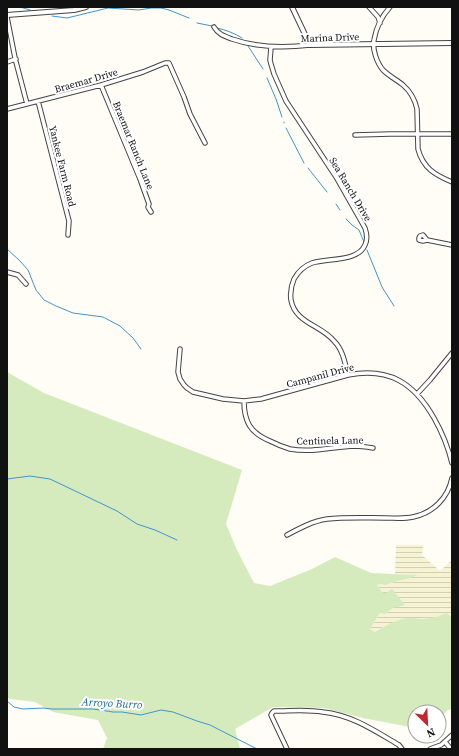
<svg xmlns="http://www.w3.org/2000/svg" width="459" height="756" font-family="'Source Serif 4',serif">
  <style>
    .farmland { fill: url(#farmland-rules) }
    .grass { fill: #d5ebbd }
    .lines { fill: none; stroke-linecap: round; stroke-linejoin: round }
    .stream { stroke: #3f96cf; stroke-width: 1 }
    .minor-casing { stroke: #444; stroke-width: 5.5 }
    .tertiary-casing { stroke: #444; stroke-width: 6 }
    .minor { stroke: #fff; stroke-width: 3.5 }
    .tertiary { stroke: #fff; stroke-width: 4 }
    .labels { text-anchor: middle; stroke-width: 4; stroke-linejoin: round; paint-order: stroke }
    .street-label { font-size: 10px; fill: #111; stroke: #fff }
    .water-label { font-size: 11px; font-style: italic; fill: #1768a6; stroke: #fff }
  </style>
  <defs>
    <pattern id="farmland-rules" width="6" height="5" patternUnits="userSpaceOnUse"><rect width="6" height="5" fill="#f6f3d4"/><path d="M0 2.5h6" fill="none" stroke="#d2cfb5"/></pattern>
  </defs>
  <rect width="100%" height="100%" fill="#fffdf5"/>
  <!-- farmland -->
  <path class="farmland" d="M396,545H423L422,555L440,571L452,560V618L447,614L430,619H414L409,618L383,627L375,632L370,629L380,613L385,614L393,608L386,593H383L377,585L380,584L386,585L397,581L407,579L417,575L395,574Z"/>
  <!-- grass -->
  <path class="grass" d="M7,372L44,393L242,470L226,524L236,548L254,583L270,586L312,569L335,557L371,573L418,575L407,579L397,581L386,585L380,584L377,585L383,593H386L392,589L405,605L393,608L385,614L380,613L370,629L375,632C385,626 395,620 407,618C412,617 418,619 423,619C431,619 439,616 447,613L452,618V709L448,710L439,718V712H415V728L363,718L324,708L273,707L235,729L240,749H103L107,738L98,720L53,712L35,702L10,699L7,697Z"/>
  <g class="lines">
    <!-- stream -->
    <path class="stream" d="M20,7L30,10
      M52,16L67,18L108,8L139,10L151,8H161L169,10L189,18
      M197,23L212,26
      M217,28C226,30 234,33 242,38
      M248,46L263,69
      M267,78L276,99L282,117
      M284,122V123
      M286,128L304,163
      M308,168L327,192
      M336,204L340,210
      M346,219L352,225L359,230L364,242
      M7,249L20,261L28,270L36,290L44,300L56,306L73,313L103,317L120,326L133,338L141,349
      M367,250L382,287L394,306
      M7,479L30,476L50,479L117,511L137,524L155,530L177,540
      M7,701L14,707L23,709L43,708L52,709H93L107,711L113,712H122L141,715L161,710L173,712L197,721L210,725L257,749"/>
    <defs>
      <path id="minor" d="M369,7L378,17L380,23
        M390,7C382,16 376,28 374,40C372,49 377,63 383,70C389,76 397,80 403,85C410,91 415,100 417,109L418,149C423,168 435,175 452,182
        M7,17L15,58L27,104
        M214,27C218,34 224,36 232,39C258,48 284,48 310,45
        M271,47L270,60L271,64L274,74L286,101L336,177L365,228C367,234 368,239 365,245C358,262 327,258 312,263C304,266 298,272 294,279C291,286 290,293 291,300C295,323 321,325 334,341C343,350 345,363 348,375
        M7,62L16,59
        M101,85L140,179L149,204L148,207L151,212
        M38,101L69,221L68,235
        M7,109L101,85L143,72L165,63H169L184,97L190,114L205,143
        M355,135L390,134H452
        M427,240L423,241L419,240V238L420,236L423,235L427,240L452,245
        M7,272L18,275L26,284
        M180,349L178,372L180,379L184,385L187,388L193,392L223,399L244,401L261,399L348,375C389,367 414,383 434,418C442,432 448,447 452,463
        M417,394L430,380L452,353
        M244,401C244,421 250,433 270,441C276,444 283,447 290,449C311,453 333,447 354,446C360,446 367,447 373,448
        M287,535C300,528 313,521 327,519C346,517 366,518 386,518C395,518 404,519 413,517C433,513 448,498 452,478
        M445,742L451,749
        M287,749L271,715L272,713L274,711C290,711 307,709 323,712C352,715 375,731 399,745L402,749
        M430,749L441,745L452,735"/>
      <path id="tertiary" d="M292,7L310,45L452,43
        M7,15L74,10L86,7"/>
    </defs>
    <!-- minor casing -->
    <use href="#minor" class="minor-casing"/>
    <!-- tertiary casing -->
    <use href="#tertiary" class="tertiary-casing"/>
    <!-- minor -->
    <use href="#minor" class="minor"/>
    <!-- tertiary -->
    <use href="#tertiary" class="tertiary"/>
  </g>
  <g class="labels">
    <!-- street labels -->
    <g class="street-label">
      <text transform="translate(330 37) rotate(-2)" y="4">Marina Drive</text>
      <text transform="translate(86 80) rotate(-16)" y="4">Braemar Drive</text>
      <text transform="translate(134 145) rotate(68)" y="4">Braemar Ranch Lane</text>
      <text transform="translate(63 166) rotate(76)" y="4">Yankee Farm Road</text>
      <text transform="translate(351 189) rotate(59)" y="4">Sea Ranch Drive</text>
      <text transform="translate(320 375) rotate(-15)" y="4">Campanil Drive</text>
      <text transform="translate(330 440) rotate(-1)" y="4">Centinela Lane</text>
    </g>
    <!-- water labels -->
    <g class="water-label">
      <text transform="translate(112 703) rotate(3)" y="4">Arroyo Burro</text>
    </g>
  </g>
  <!-- border -->
  <rect width="459" height="756" fill="none" stroke="#111111" stroke-width="16"/>
  <!-- north arrow -->
  <g transform="translate(427 724) rotate(156)"><circle r="19" fill="#ffffff" stroke="#a0a0a0"/>
  <path d="M0-3L7 15L0 10L-7 15Z" fill="#c4262e"/>
  <text y="-6" font-size="11" font-weight="bold" text-anchor="middle" fill="#111111">N</text>
  </g>
</svg>
